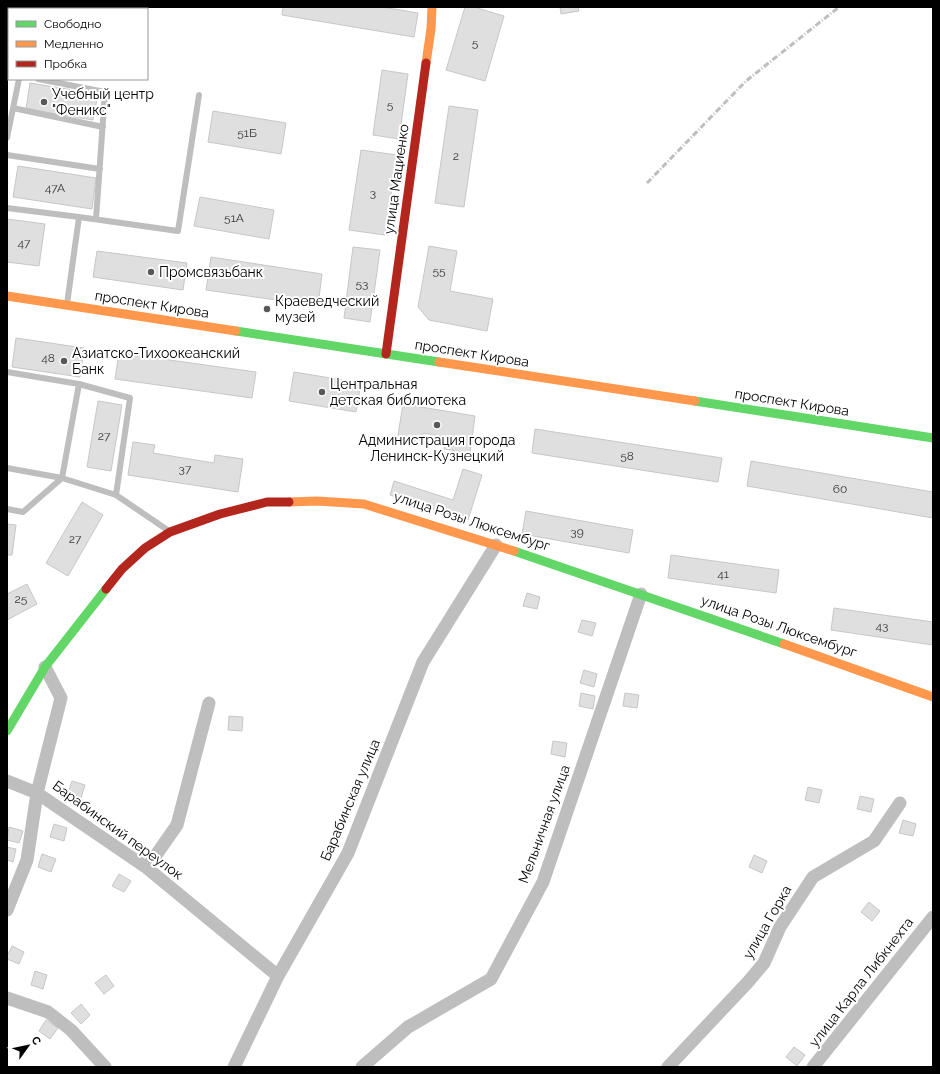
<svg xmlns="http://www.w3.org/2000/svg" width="940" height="1074" font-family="Raleway,sans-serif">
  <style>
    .building { fill: #dfdfdf; stroke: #c7c7c7 }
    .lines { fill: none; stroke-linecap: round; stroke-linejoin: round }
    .lane { stroke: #bebebe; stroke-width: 6 }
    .street { stroke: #bebebe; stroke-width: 13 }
    .fast { stroke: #63d668; stroke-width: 9 }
    .slow { stroke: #ff974d; stroke-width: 9 }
    .jam { stroke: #b3261e; stroke-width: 9 }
    .rail { stroke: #bebebe; stroke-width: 3; stroke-dasharray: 6 2 1 2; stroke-linecap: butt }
    .poi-dot { fill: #595959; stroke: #fff; stroke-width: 1.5 }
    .labels { text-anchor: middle; stroke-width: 4; stroke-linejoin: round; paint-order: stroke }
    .number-label { font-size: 12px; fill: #383838 }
    .poi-label { font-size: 14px; fill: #000; stroke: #fff; text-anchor: start }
    .street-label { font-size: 14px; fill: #000; stroke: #fff }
  </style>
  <rect width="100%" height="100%" fill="#fff"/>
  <!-- building -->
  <path class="building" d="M283,7H382L418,13L414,37L282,15Z
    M465,7H474L504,16L485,81L446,70Z
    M560,7H578L579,11L561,14Z
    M382,70L408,74L399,139L373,135Z
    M30,83L98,94L93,120L26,109Z
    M449,106L478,110L464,207L435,203Z
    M213,111L286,123L281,154L208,142Z
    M361,150L397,155L385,235L349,230Z
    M18,166L96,178L92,209L13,197Z
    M200,197L274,210L269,239L194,226Z
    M7,219L45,224L39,266L7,262Z
    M429,246L457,251L450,291L493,299L487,331L429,320L418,307Z
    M353,247L380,250L370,322L344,318Z
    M97,251L187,263L183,290L93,277Z
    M211,257L322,274L318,306L206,290Z
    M16,338L84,348L80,377L12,367Z
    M119,353L256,372L252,398L115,379Z
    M294,372L361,383L356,412L289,401Z
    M98,401L122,405L111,471L87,467Z
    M403,404L475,416L470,453L444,449L446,437L423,433L421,445L397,441Z
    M535,429L722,458L718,482L532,453Z
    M133,442L155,445L153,453L214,463L215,455L243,459L238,492L128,475Z
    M751,461L933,492V518L747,486Z
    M463,469L482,475L468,520L390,495L394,481L453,500Z
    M82,502L103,515L68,576L46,563Z
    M526,511L633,530L629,553L522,534Z
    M7,524L16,525L12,555H7Z
    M671,555L779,570L776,593L668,578Z
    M27,584L37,604L7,620V594Z
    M527,593L540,597L537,609L523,606Z
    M834,608L933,622V645L831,630Z
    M582,620L596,623L592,636L578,632Z
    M584,670L597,674L594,687L580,683Z
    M581,693L595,696L593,709L579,706Z
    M625,693L639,695L637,708L623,706Z
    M229,716L243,717L242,731L228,730Z
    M553,741L567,743L565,757L551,754Z
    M72,781L85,785L81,798L68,793Z
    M808,787L822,790L819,803L805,800Z
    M860,796L874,799L871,812L857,809Z
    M903,820L916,824L913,836L899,833Z
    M54,824L67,828L64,841L50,837Z
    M9,827L23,831L19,843L7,840Z
    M7,847L16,849L13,862L7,860Z
    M42,854L56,859L51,872L38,867Z
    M754,855L767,861L762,873L749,867Z
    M119,874L131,881L124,892L112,886Z
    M869,902L880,911L872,921L861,912Z
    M12,946L24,952L19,964L7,959V956Z
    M35,971L47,975L43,989L31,985Z
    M106,975L114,986L104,994L95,983Z
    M81,1004L90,1015L81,1024L71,1013Z
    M46,1020L58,1028L50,1039L39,1031Z
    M794,1047L805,1055L797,1066L786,1057Z"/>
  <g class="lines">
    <!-- lane -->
    <path class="lane" d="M38,79L105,92L96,219
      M13,108L103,127
      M7,138L19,79
      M7,155L100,169
      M7,208L79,217L67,304
      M79,217L178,231L199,95
      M7,372L79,384
      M7,468L62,478L116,495L169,531
      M7,509L23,512L62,478L79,384L130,398L116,495"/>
    <!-- street -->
    <path class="street" d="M7,781L37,793L147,868L278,976
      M147,868L177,825L209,703
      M7,910L27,860L37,793L61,698L45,667
      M7,998L48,1012L71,1030L105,1067
      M234,1067L278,976L348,853L423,662L496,545
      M362,1067L408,1027L491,979L543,882L641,594
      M668,1067L748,982L764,963L780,927L813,877L874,841L900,803
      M813,1067L933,917"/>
    <!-- fast -->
    <path class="fast" d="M236,331L439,362
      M695,401L933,438
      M514,551L784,644
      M7,731L45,667L106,589"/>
    <!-- slow -->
    <path class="slow" d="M426,63L431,29L432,7
      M7,296L236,331
      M439,362L695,401
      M289,502L317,501L364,504L514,551
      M784,644L933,697"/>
    <!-- jam -->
    <path class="jam" d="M386,354L426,63
      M106,589L122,569L145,548L170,532L220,514L267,502H289"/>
    <!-- rail -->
    <path class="rail" d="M647,183L746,81L839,7"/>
  </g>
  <!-- markers -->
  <g class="poi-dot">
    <circle cx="44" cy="102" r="4"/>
    <circle cx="151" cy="272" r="4"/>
    <circle cx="267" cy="309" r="4"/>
    <circle cx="64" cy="361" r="4"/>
    <circle cx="322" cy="392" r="4"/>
    <circle cx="437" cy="425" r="4"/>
  </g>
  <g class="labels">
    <!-- number labels -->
    <g class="number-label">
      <text x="475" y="47">5</text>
      <text x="390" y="109">5</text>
      <text x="247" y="137">51Б</text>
      <text x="456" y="160">2</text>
      <text x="55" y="192">47А</text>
      <text x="373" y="197">3</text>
      <text x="234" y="222">51А</text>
      <text x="24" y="247">47</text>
      <text x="439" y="275">55</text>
      <text x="362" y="288">53</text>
      <text x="48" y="362">48</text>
      <text x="104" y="440">27</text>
      <text x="627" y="460">58</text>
      <text x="185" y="473">37</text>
      <text x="840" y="493">60</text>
      <text x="577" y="536">39</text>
      <text x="75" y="543">27</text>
      <text x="723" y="578">41</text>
      <text x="21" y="603">25</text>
      <text x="882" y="630">43</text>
    </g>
    <!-- poi labels -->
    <g class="poi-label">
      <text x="52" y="99">Учебный центр<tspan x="52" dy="16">"Феникс"</tspan></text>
      <text x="159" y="277">Промсвязьбанк</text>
      <text x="275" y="306">Краеведческий<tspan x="275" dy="16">музей</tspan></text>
      <text x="72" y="358">Азиатско-Тихоокеанский<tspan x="72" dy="16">Банк</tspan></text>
      <text x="330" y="389">Центральная<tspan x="330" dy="16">детская библиотека</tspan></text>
      <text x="437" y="445" text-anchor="middle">Администрация города<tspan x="437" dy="16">Ленинск-Кузнецкий</tspan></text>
    </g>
    <!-- street labels -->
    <g class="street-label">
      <text transform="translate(396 179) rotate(-82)" y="5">улица Мациенко</text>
      <text transform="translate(152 304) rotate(9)" y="5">проспект Кирова</text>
      <text transform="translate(472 353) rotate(9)" y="5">проспект Кирова</text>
      <text transform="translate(792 402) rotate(9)" y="5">проспект Кирова</text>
      <text transform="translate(472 521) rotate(18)" y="5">улица Розы Люксембург</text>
      <text transform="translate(779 626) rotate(19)" y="5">улица Розы Люксембург</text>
      <text transform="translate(350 800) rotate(-67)" y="5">Барабинская улица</text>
      <text transform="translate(544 824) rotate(-70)" y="5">Мельничная улица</text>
      <text transform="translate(118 830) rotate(36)" y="5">Барабинский переулок</text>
      <text transform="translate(767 922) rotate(-60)" y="5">улица Горка</text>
      <text transform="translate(861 982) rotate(-52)" y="5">улица Карла Либкнехта</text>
    </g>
  </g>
  <!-- border -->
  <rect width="940" height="1074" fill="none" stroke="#000000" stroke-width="16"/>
  <!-- legend -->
  <rect x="8" y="8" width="140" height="72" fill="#ffffff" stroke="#999999"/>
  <rect x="16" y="21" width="20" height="6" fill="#63d668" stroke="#999999"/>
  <text x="44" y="28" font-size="12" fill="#000000">Свободно</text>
  <rect x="16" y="41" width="20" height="6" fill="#ff974d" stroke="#999999"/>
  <text x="44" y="48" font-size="12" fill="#000000">Медленно</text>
  <rect x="16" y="61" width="20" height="6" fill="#b3261e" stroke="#999999"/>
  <text x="44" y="68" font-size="12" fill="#000000">Пробка</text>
  <!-- north arrow -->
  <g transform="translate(28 1046) rotate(57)" stroke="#ffffff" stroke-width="3" paint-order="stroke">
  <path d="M0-3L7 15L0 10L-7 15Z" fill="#000000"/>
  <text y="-6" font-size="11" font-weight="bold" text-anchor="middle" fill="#000000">С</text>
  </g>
</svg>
